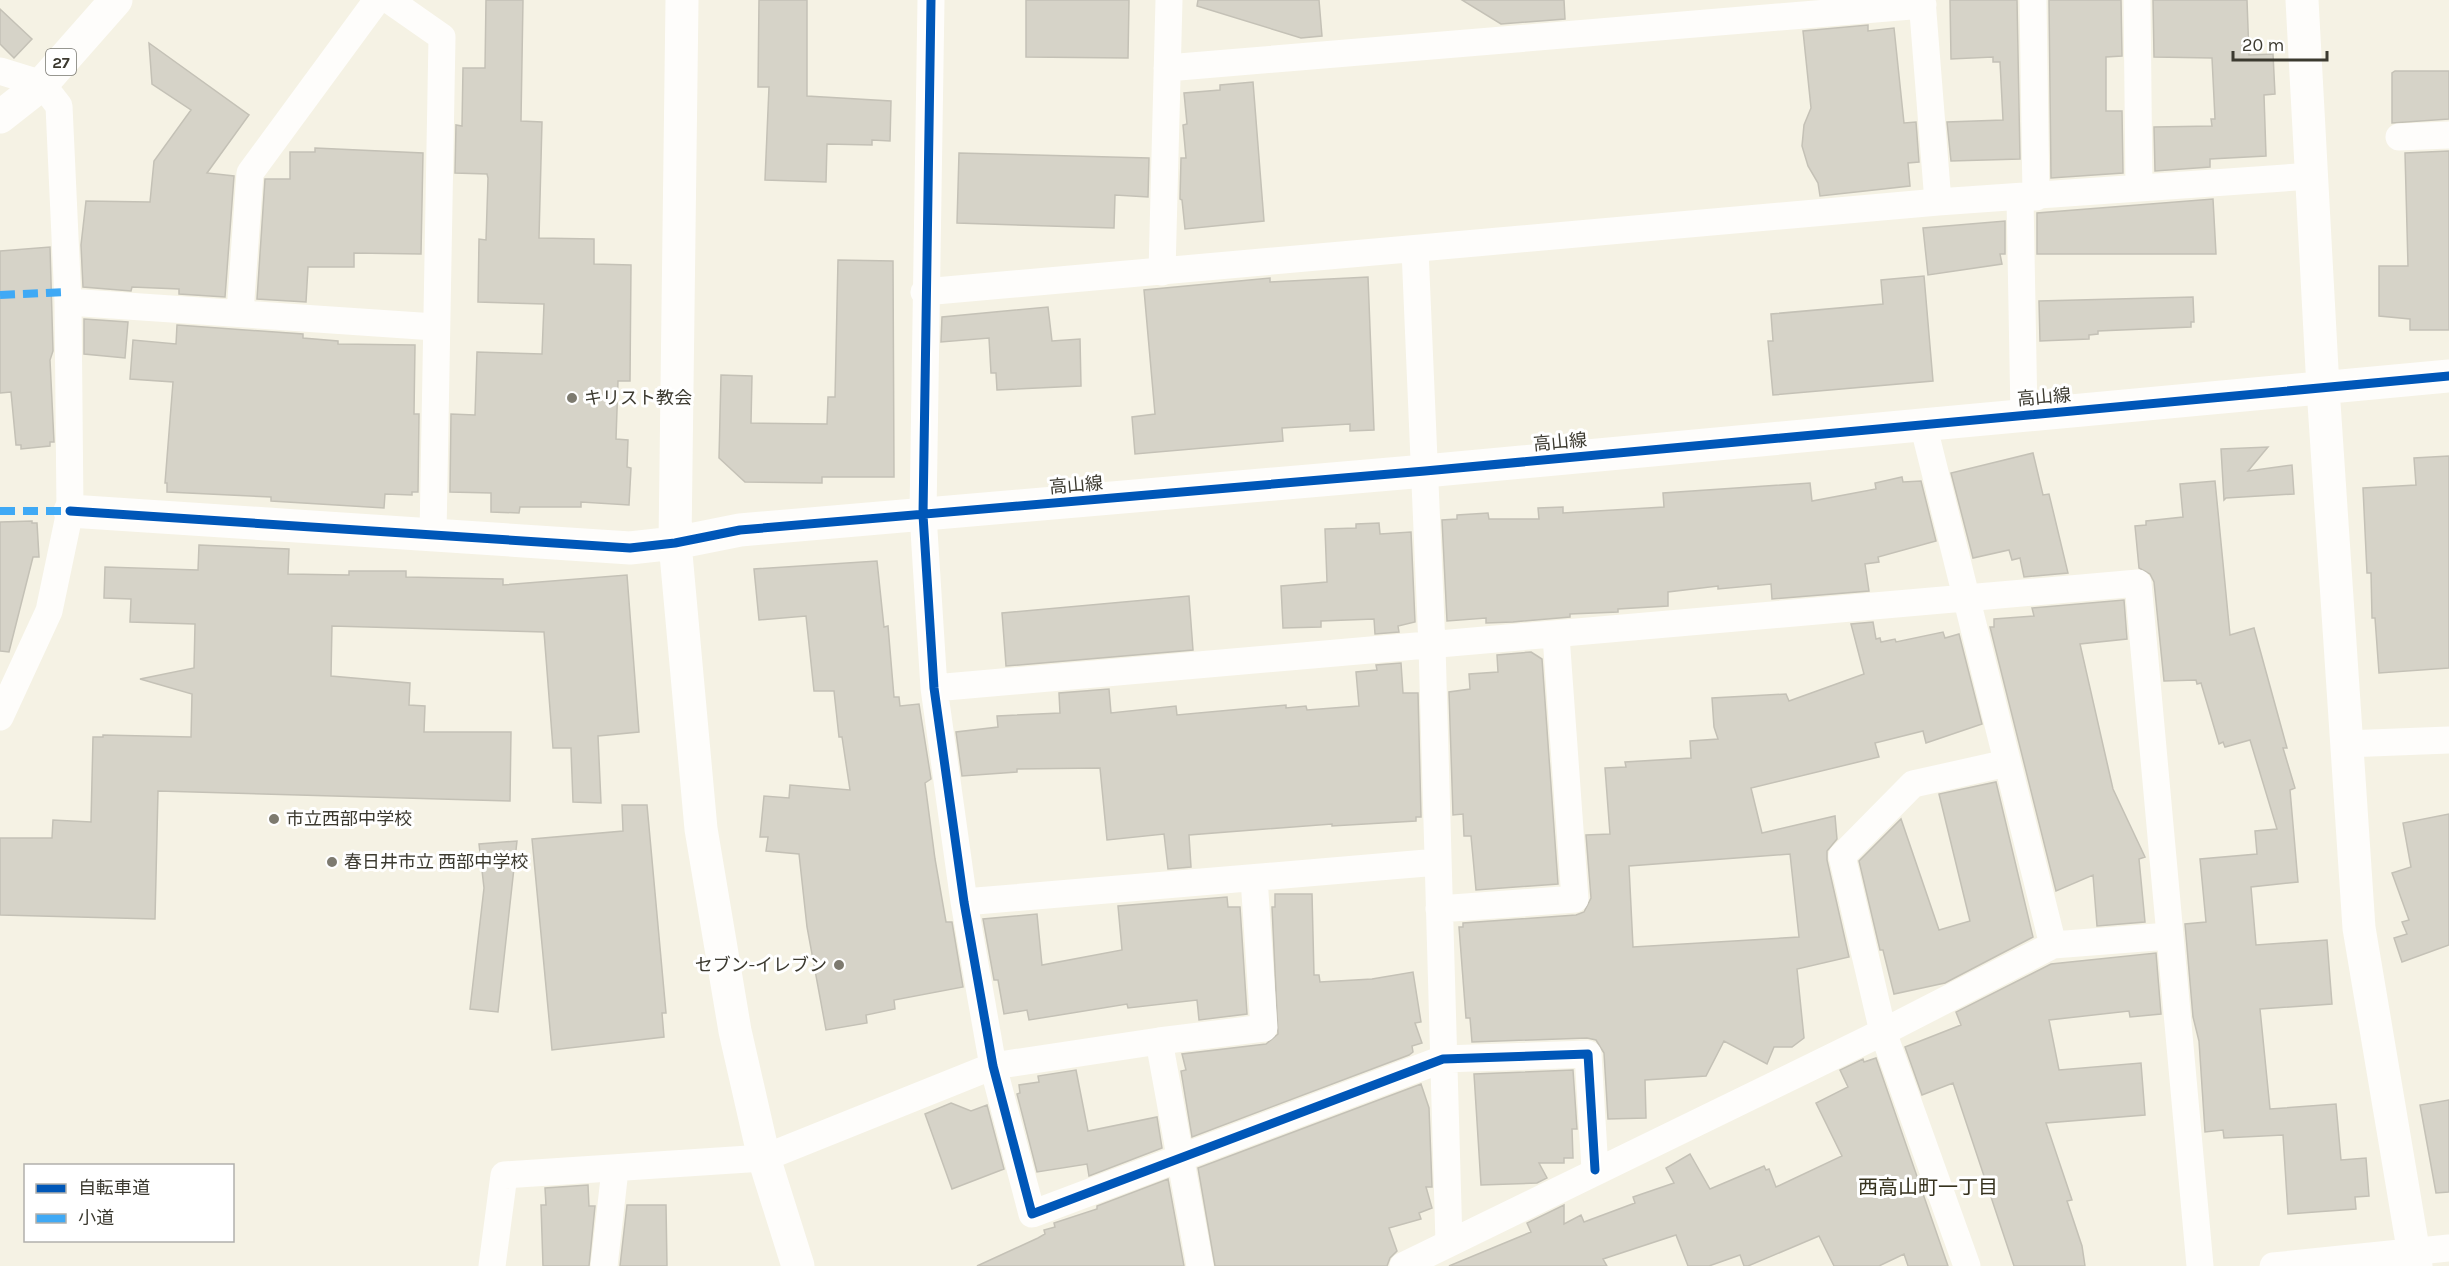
<svg xmlns="http://www.w3.org/2000/svg" width="2449" height="1266" font-family="Karla,'Noto Sans JP',sans-serif">
  <style>
    .building { fill: #d6d3c8; stroke: #c4c1b6; stroke-width: 1.5; fill-rule: evenodd }
    .lines { fill: none; stroke-linecap: round; stroke-linejoin: round }
    .street { stroke: #fefdfb; stroke-width: 27 }
    .secondary { stroke: #fefdfb; stroke-width: 33 }
    .primary { stroke: #fefdfb; stroke-width: 33 }
    .quiet { stroke: #3fa9f5; stroke-width: 8; stroke-dasharray: 15 8; stroke-linecap: butt }
    .cycleway-casing { stroke: #fff; stroke-width: 13 }
    .cycleway { stroke: #0057b8; stroke-width: 9 }
    .poi-dot { fill: #7d7a6f; stroke: #fff; stroke-width: 2 }
    .labels { text-anchor: middle; stroke-width: 6; stroke-linejoin: round; paint-order: stroke }
    .shield { fill: #fff; stroke: #76756e; stroke-width: 1.5 }
    .shield-label { font-size: 16px; font-weight: bold; fill: #3c3a30 }
    .street-label { font-size: 18px; fill: #3c3a30; stroke: #fff }
    .poi-label { font-size: 18px; fill: #3c3a30; stroke: #fff; text-anchor: start }
    .neighbourhood-label { font-size: 20px; fill: #36321e; stroke: #fff }
  </style>
  <rect width="100%" height="100%" fill="#f5f2e4"/>
  <!-- building -->
  <path class="building" d="M486,0H523L521,121L542,122L539,238L594,239V264L631,265L630,381H618L616,439L628,440L627,467L631,468L629,505L581,502V507H520L519,513L491,512V493L450,492L451,414L475,415L477,352L542,354L544,304L478,302L479,239L486,240L488,178L487,174L455,173L456,125L462,126L463,68H485Z
    M759,0H807V96L891,101L890,141L872,140V145L827,144L826,182L765,180L769,87H758Z
    M1026,0H1129L1128,58L1026,57Z
    M1198,0H1319L1322,36L1301,38L1197,6Z
    M1462,0H1564L1565,19L1501,24Z
    M1950,0H2017L2020,159L1951,161L1947,122L2003,120L2000,62H1993V57L1951,59Z
    M2049,0H2121L2122,56L2106,57V111H2122L2123,173L2051,178Z
    M2153,0H2247L2249,55L2273,54L2275,94L2264,95L2266,156L2210,159V167L2155,171L2154,127L2212,126L2211,119H2215L2212,58L2154,57Z
    M0,9L32,39L14,58L0,44Z
    M1868,25V31L1894,28L1904,123L1916,122L1919,162L1908,163L1910,186L1820,196L1818,183L1808,166L1802,146L1804,125L1811,108L1803,31Z
    M149,43L249,115L207,173L234,176L225,297L179,294V289L132,287L131,291L83,287L81,245L86,201L150,202L154,161L191,110L152,84Z
    M2395,71H2449V119L2392,123V73Z
    M1253,82L1264,221L1185,229L1182,200L1180,199L1181,158H1186L1183,125L1187,124L1184,93L1220,90V85Z
    M315,148L423,153L421,254L354,253V267H308L306,302L257,299L265,179H290V152H315Z
    M2449,151V330H2410V319L2379,316V266H2408L2405,153Z
    M959,153L1149,158L1148,197L1115,195L1114,228L957,223Z
    M2213,199L2216,254H2037V213Z
    M2005,221V254H2000L2002,264L1928,275L1923,228Z
    M50,247L53,351L50,360L54,442H50V446L21,449V445H16L11,392L0,393V251Z
    M838,260L893,261L894,477H822V483L745,482L719,458L721,375L752,376L751,423L827,424L828,397H835Z
    M1924,276L1933,381L1773,395L1768,341H1773L1771,314L1883,304L1881,280Z
    M1368,277L1374,430L1350,431V424L1282,428L1283,441L1135,454L1132,417L1155,414L1144,290L1270,278V282Z
    M2193,297L2194,322H2191V327L2098,331V334L2089,335V339L2040,341L2039,301Z
    M1048,307L1052,341L1080,339L1081,386L997,390L996,373H991L989,338L941,342L942,317Z
    M84,319L128,322L125,358L84,354Z
    M177,325L303,334V338L338,341V344L415,345L414,414H419L418,492H412V495L385,494L384,508L271,501V497L167,492V483H165L173,382L130,379L133,340L176,344Z
    M2268,447L2248,471L2292,465L2294,494L2226,498L2224,500L2221,449Z
    M2033,453L2043,495L2049,494L2068,573L2024,577L2020,558L2012,560L2009,550L1973,558L1951,473Z
    M2449,456V668L2379,673L2375,618H2372L2371,573H2367L2363,488L2416,485L2414,458Z
    M1902,477L1903,482L1921,481L1936,541L1878,557L1879,562L1865,564L1869,591L1772,599L1771,584L1718,589V586L1668,592V606L1618,609V612L1570,614V617L1513,622L1486,623V618L1447,621L1442,520L1457,519V515L1488,513L1489,519H1539L1538,508L1563,507V513L1664,507L1663,493L1810,483L1812,501L1876,489L1875,483Z
    M2215,481L2230,635L2254,628L2287,748H2283L2295,788L2290,790L2298,882L2251,887L2256,945L2327,940L2332,1004L2260,1009L2270,1109L2336,1104L2341,1160L2366,1158L2369,1196L2355,1197L2356,1209L2288,1214L2283,1135L2224,1138L2223,1130L2205,1132L2199,1041L2193,1017L2185,924L2206,922L2200,859L2257,854L2255,831L2277,829L2250,740L2225,747L2223,742L2219,744L2201,683L2197,684L2196,680L2164,681L2154,582L2150,574L2139,568L2135,526L2146,525V521L2183,517L2180,484Z
    M32,521V523H37L39,557H33L9,652L0,651V522Z
    M1379,523L1380,534L1411,532L1415,622L1398,626L1399,632L1375,634L1374,619L1321,621V627L1283,628L1281,586L1327,582L1325,529L1356,528V524Z
    M199,545L289,549L288,574L349,575V571H406V577L503,579V585L627,575L639,732L598,736L601,803L573,802L571,748H553L544,632L332,626L331,676L410,683L409,705L425,706L424,732H511L510,801L158,791L155,919L0,915V838H52L53,820L91,822L93,737H103V735L191,737L192,694L140,679L194,668L195,624L130,622L131,599L104,598L105,567L198,570Z
    M877,561L884,627L888,626L894,697H899L900,706L919,704L931,779L925,783L935,859L946,922H952L963,987L894,1000L895,1009L866,1015L867,1023L826,1030L807,927L799,854L766,851L768,837H760L764,796L789,798L790,785L850,790L842,737H839L834,691H814L806,616L759,620L754,569Z
    M1189,596L1193,650L1006,666L1002,613Z
    M2124,600L2127,639L2080,644L2113,789L2145,857L2139,859L2145,922L2097,926L2093,875L2056,891L1990,627H1994V619L2034,616L2032,608Z
    M1873,622L1876,639L1880,638L1881,642L1895,639L1896,642L1943,632L1945,638L1959,634L1982,724L1926,743L1923,731L1875,743L1879,757L1751,788L1762,833L1835,816L1837,839L1827,851V860L1849,957L1797,969L1804,1038L1792,1047H1774L1767,1064L1724,1041L1706,1076L1645,1080L1646,1118L1608,1119L1604,1053L1596,1040L1587,1038L1472,1042L1470,1018H1466L1459,927H1463V923L1576,915L1584,912L1591,898L1586,835L1610,834L1605,768L1626,767L1625,762L1691,758L1690,741L1718,739L1714,727L1712,698L1786,694L1789,701L1864,674L1851,624ZM1790,854L1799,937L1633,947L1629,866Z
    M1531,652L1542,659L1558,884L1476,890L1471,836H1464L1463,814L1453,815L1449,692L1470,689L1469,674L1498,672L1497,655Z
    M1401,663L1403,693H1418L1421,817H1416V821L1332,826V824L1189,835L1191,867L1168,869L1164,834L1107,840L1100,768L1017,769V772L962,776L956,732L998,727L997,716L1060,713L1059,693L1109,689L1111,713L1176,706L1177,715L1286,705V708L1306,706L1307,710L1359,706L1356,672L1377,670L1376,665Z
    M1996,782L2033,937L1945,983L1894,994L1883,950H1880L1859,861L1901,819L1939,930L1970,921L1939,794Z
    M622,805H647L666,1013H662L664,1037L552,1050L532,839L623,831Z
    M2449,814V945L2402,962L2394,938L2407,934L2402,922L2409,920L2392,873L2411,867L2403,823Z
    M517,841L498,1012L470,1009L484,888L479,844Z
    M1275,894H1312L1314,975H1319L1320,982L1372,979L1413,972L1421,1022L1415,1023L1422,1043L1412,1046L1413,1052L1409,1055L1192,1137L1181,1071L1186,1070L1182,1054L1266,1044L1278,1034L1272,907H1275Z
    M1227,897L1228,907H1240L1247,1014L1199,1020L1197,1000L1128,1008L1127,1004L1029,1020L1027,1010L1004,1014L998,980H994L983,919L1037,914L1042,965L1122,950L1118,906Z
    M2156,953L2161,1014L2130,1017L2129,1011L2049,1020L2059,1070L2141,1063L2145,1115L2046,1123L2072,1200L2067,1201L2082,1246L2085,1266H2014L1953,1083L1922,1095L1905,1047L1961,1025L1956,1012L2051,964Z
    M1876,1058L1948,1266H1908L1904,1254L1879,1266H1834L1819,1236L1748,1266H1744L1740,1255L1709,1266H1688L1676,1235L1603,1259L1607,1266H1449L1531,1232L1527,1223L1564,1205V1224L1581,1215L1584,1222L1635,1203L1633,1197L1674,1183L1666,1168L1690,1154L1710,1189L1764,1166L1766,1170L1769,1169L1776,1187L1842,1156L1816,1103L1848,1087L1840,1070L1863,1059L1864,1062Z
    M1076,1070L1088,1131L1157,1117L1162,1148L1089,1176L1087,1164L1037,1172L1017,1094L1020,1093L1019,1085L1039,1082L1038,1076Z
    M1573,1070L1577,1129H1572L1573,1158H1564V1163H1539L1547,1178L1537,1183L1481,1185L1474,1074Z
    M1421,1084L1429,1108L1432,1187H1426L1432,1208L1419,1213L1421,1219L1389,1228L1397,1251L1390,1258L1387,1266H1215L1198,1168Z
    M2449,1100V1192L2436,1193L2420,1105Z
    M951,1103L971,1111L987,1105L1004,1169L952,1189L925,1114Z
    M1168,1179L1184,1266H977L1038,1238L1045,1234L1044,1230L1055,1227L1054,1223L1097,1209V1206Z
    M588,1185L589,1206H595L589,1266H543L541,1205H546L545,1188Z
    M627,1205H666L667,1266H620Z"/>
  <g class="lines">
    <!-- street -->
    <path class="street" d="M389,0L442,37L433,535
      M931,0L923,515L934,688L964,902L993,1066L1032,1214L1443,1059L1588,1054L1595,1170
      M1922,0L1938,202
      M2033,0L2036,197
      M2137,0L2139,188
      M1167,68L1923,5
      M0,71L42,84L59,106L68,302L70,511L49,611L0,717
      M2399,137L2449,135
      M2020,198L2024,416
      M1415,250L1432,646L1449,1243
      M1162,272L1169,0
      M924,292L1938,202L2312,176
      M68,302L435,327
      M240,313L250,173L377,0
      M1923,424L2053,945
      M934,688L2138,583L2200,1266
      M2345,744L2449,740
      M964,902L1438,862
      M1439,909L1575,899L1556,636
      M1159,1041L1200,1266
      M492,1266L504,1175L764,1158L993,1066L1159,1041L1264,1028L1254,878
      M604,1266L615,1170
      M1403,1266L1883,1032L2053,945L2169,936
      M1967,1266L1883,1032L1842,856L1913,784L2007,763
      M2273,1266L2449,1248"/>
    <!-- secondary -->
    <path class="secondary" d="M682,0L675,543L701,829L735,1031L764,1158L798,1266
      M2302,0L2323,388L2359,928L2416,1266
      M70,511L630,548L675,543L740,530L1425,471L2449,376"/>
    <!-- primary -->
    <path class="primary" d="M0,117L42,84L116,0"/>
    <!-- quiet -->
    <path class="quiet" d="M0,295L67,292
      M0,511H70"/>
    <defs>
      <path id="cycleway" d="M931,0L923,515L934,688L964,902L993,1066L1032,1214L1443,1059L1588,1054L1595,1170
        M70,511L630,548L675,543L740,530L1425,471L2449,376"/>
    </defs>
    <!-- cycleway casing -->
    <use href="#cycleway" class="cycleway-casing"/>
    <!-- cycleway -->
    <use href="#cycleway" class="cycleway"/>
  </g>
  <!-- markers -->
  <g class="poi-dot">
    <circle cx="572" cy="398" r="6"/>
    <circle cx="274" cy="819" r="6"/>
    <circle cx="332" cy="862" r="6"/>
    <circle cx="839" cy="965" r="6"/>
  </g>
  <g class="labels">
    <!-- shield labels -->
    <rect class="shield" x="46" y="49" width="30" height="26" rx="4.5"/>
    <g class="shield-label">
      <text x="61" y="68">27</text>
    </g>
    <!-- street labels -->
    <g class="street-label">
      <text transform="translate(2044 397) rotate(-5)" y="6">高山線</text>
      <text transform="translate(1560 442) rotate(-5)" y="6">高山線</text>
      <text transform="translate(1076 485) rotate(-5)" y="6">高山線</text>
    </g>
    <!-- poi labels -->
    <g class="poi-label">
      <text x="584" y="404">キリスト教会</text>
      <text x="286" y="825">市立西部中学校</text>
      <text x="344" y="868">春日井市立 西部中学校</text>
      <text x="827" y="971" text-anchor="end">セブン-イレブン</text>
    </g>
    <!-- neighbourhood labels -->
    <g class="neighbourhood-label">
      <text x="1928" y="1194">西高山町一丁目</text>
    </g>
  </g>
  <!-- legend -->
  <rect x="24" y="1164" width="210" height="78" fill="#ffffff" stroke="#b1b0ac" stroke-width="1.5"/>
  <rect x="36" y="1184" width="30" height="9" fill="#0057b8" stroke="#b1b0ac" stroke-width="1.5"/>
  <text x="78" y="1194" font-size="18" fill="#3c3a30">自転車道</text>
  <rect x="36" y="1214" width="30" height="9" fill="#3fa9f5" stroke="#b1b0ac" stroke-width="1.5"/>
  <text x="78" y="1224" font-size="18" fill="#3c3a30">小道</text>
  <!-- scale -->
  <path d="M2233 51v9h94v-9" fill="none" stroke="#3c3a30" stroke-width="3"/>
  <text x="2242" y="51" font-size="18" fill="#3c3a30" stroke="#ffffff" stroke-width="4.5" paint-order="stroke">20 m</text>
</svg>
